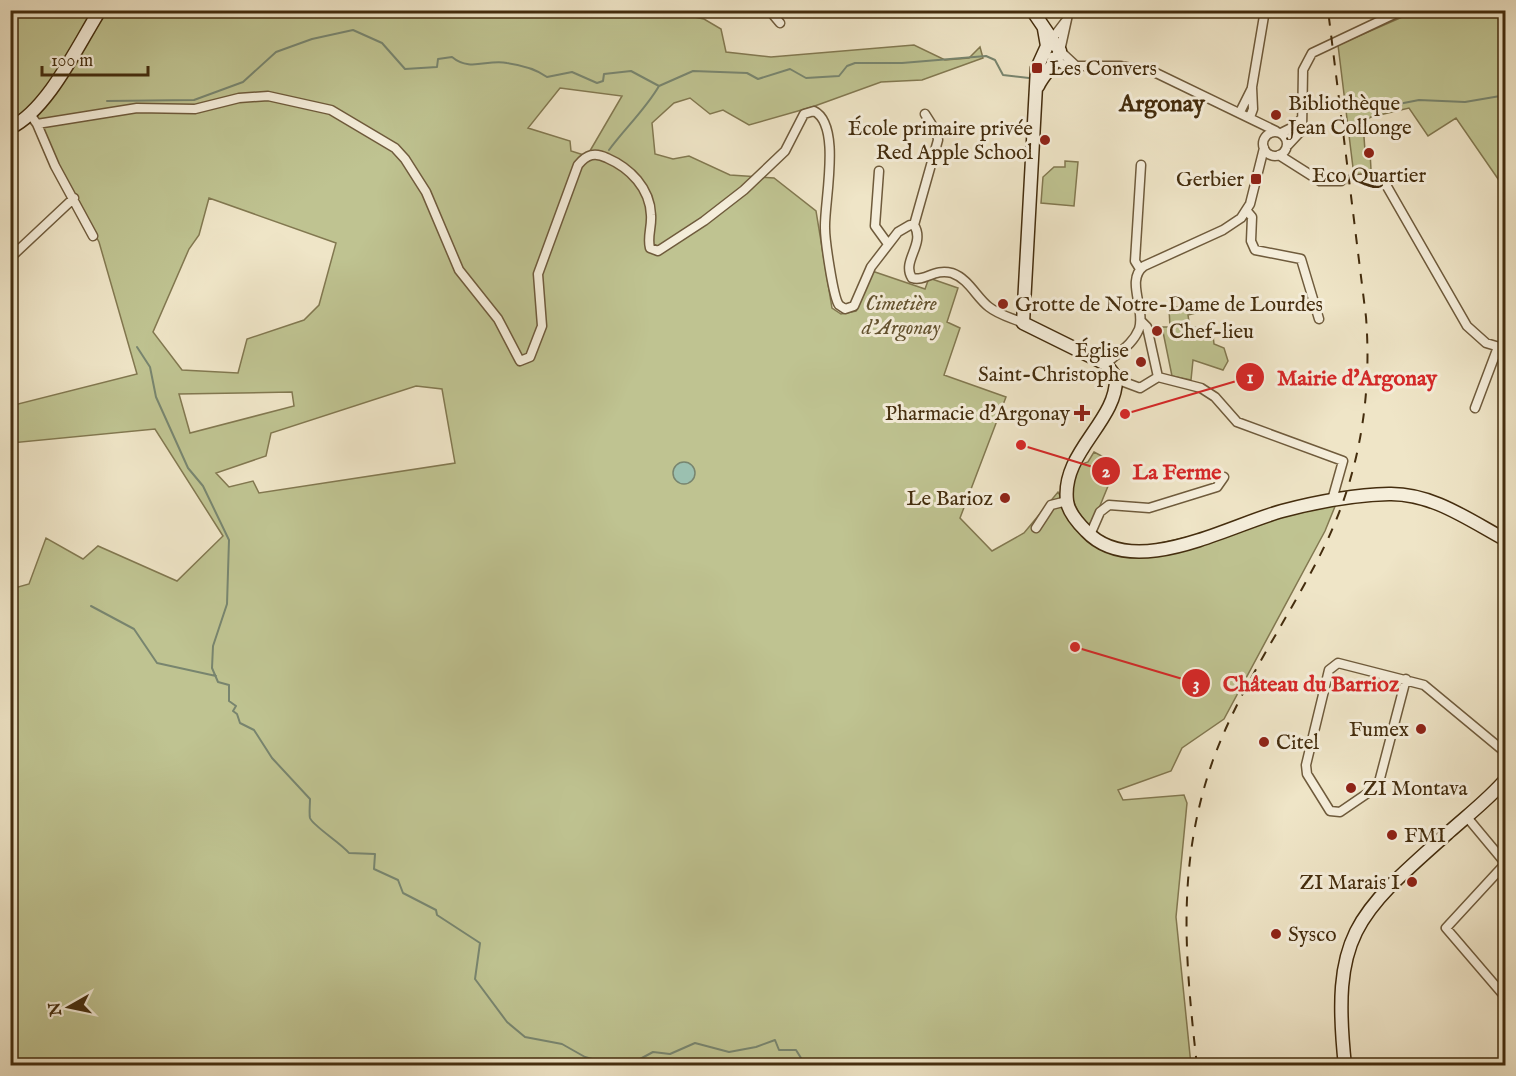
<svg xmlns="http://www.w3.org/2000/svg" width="1516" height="1076" font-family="'IM FELL English',serif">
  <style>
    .green { fill: #bfc391; stroke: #827850; stroke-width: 1.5; fill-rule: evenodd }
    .water { fill: #9bc0b0; stroke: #78856f; stroke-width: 1.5 }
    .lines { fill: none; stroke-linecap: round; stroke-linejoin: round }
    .stream { stroke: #78856f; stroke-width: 2 }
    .street-tunnel { stroke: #cdc0a2; stroke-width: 8; stroke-dasharray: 8 4; stroke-linecap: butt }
    .street-casing { stroke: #6f5b3c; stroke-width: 11 }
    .secondary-casing { stroke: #442d0e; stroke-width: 15 }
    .street { stroke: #f5eedb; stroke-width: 8 }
    .secondary { stroke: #f5eedb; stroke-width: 12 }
    .rail { stroke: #442d0e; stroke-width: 2; stroke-dasharray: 10 10; stroke-linecap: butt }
    .poi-dot { fill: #8f2418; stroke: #f5eedb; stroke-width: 2 }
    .labels { text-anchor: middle; stroke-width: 6; stroke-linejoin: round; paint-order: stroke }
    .poi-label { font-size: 21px; fill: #442d0e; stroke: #f5eedb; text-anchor: start }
    .park-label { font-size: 21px; font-style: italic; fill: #63522f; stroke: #f5eedb }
    .quarter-label { font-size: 24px; font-weight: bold; fill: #442d0e; stroke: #f5eedb }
    .leader { fill: none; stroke: #d62828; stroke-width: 2 }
    .callout-dot { fill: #d62828; stroke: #f5eedb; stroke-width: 2 }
    .mark-label { font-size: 18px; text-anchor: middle; font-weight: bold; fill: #fff }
    .callout-label { font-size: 22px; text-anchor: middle; font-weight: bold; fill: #d62828; stroke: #f5eedb; stroke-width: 6; stroke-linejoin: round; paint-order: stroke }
  </style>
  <rect width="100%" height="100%" fill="#efe5c7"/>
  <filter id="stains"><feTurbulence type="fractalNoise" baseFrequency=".00333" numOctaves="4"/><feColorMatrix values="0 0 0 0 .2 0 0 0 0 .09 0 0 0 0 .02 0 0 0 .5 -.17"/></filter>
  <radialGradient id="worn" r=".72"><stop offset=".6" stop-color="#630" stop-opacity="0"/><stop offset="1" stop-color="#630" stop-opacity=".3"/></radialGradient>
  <!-- green -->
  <path class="green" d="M660,10L704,19L721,29L726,52L771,57L914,45L945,60L969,58L980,47L983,58L922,80L881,82L812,107L749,125L723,110L710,114L690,98L674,103L652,123L655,154L673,159L689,156L730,175L774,178L816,211L832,308L841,314L856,311L872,271L925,289L929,278L958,288L947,322L960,328L944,375L1006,397L960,518L992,551L1024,533L1058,492L1070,514L1120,552L1336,504L1325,531L1224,719L1182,748L1171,771L1118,790L1123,800L1184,795L1187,803L1176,917L1191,1065H11V589L29,584L46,538L83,559L98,546L177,581L223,536L155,429L11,443L10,406L137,374L99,242L38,126L20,120L11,122V11ZM560,88L622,96L587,156L571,151L570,141L528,128ZM209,198L336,243L319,305L304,320L247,339L238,373L182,370L153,332L189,249L199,235ZM416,386L442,389L455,463L259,493L253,481L229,487L216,473L266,456L271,433ZM292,392L294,406L190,433L179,394Z
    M1416,11H1505V189L1456,118L1428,136L1409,108L1371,117L1363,123L1365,151H1370L1371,170L1368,174L1354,176L1338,45Z
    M1065,161L1078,162L1074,206L1041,203L1043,177L1054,167H1065Z
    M1194,305L1196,313L1188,315L1190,328L1199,327L1200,337L1213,335L1214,344L1224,348L1228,361L1223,370L1193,360L1191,380L1172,376L1162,327H1170L1169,308Z
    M1094,452L1117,464L1095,518L1088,525C1070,503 1068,492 1079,465L1088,462Z"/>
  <!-- water -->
  <path class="water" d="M673 473a11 11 0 1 1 22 0a11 11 0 1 1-22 0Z"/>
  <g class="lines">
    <!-- stream -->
    <path class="stream" d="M107,101L194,100L243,82L276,52L312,39L353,30L382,43L405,69L437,67L438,59L452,57C470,72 487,59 507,63C522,65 535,68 547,77L572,72L597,83L603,81L604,74L631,71L659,86L693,71L747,73L758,79L790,69L806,78L839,76L847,66L855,63H902L986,56L995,60L1003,75L1029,78
      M1347,106L1359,103L1373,109L1419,100L1465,102L1506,95
      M609,150C625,128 645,110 659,86
      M137,347L150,367L156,397L188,468L203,486L229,540L227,604L213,646L212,668L218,682L229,685V701L236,706L233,711L237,714L240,723L254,730L272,758L310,799C310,804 309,813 310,818C313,826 341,843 349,853L375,854L374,869L398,880L403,893L436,910L437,915L480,943L475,979L507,1022L525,1037L562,1044L585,1057L603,1062L640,1059L653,1052L670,1054L695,1043L729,1052L756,1047L775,1040L779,1050H796L806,1066
      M91,606L134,629L157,663L216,676"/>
    <!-- street-tunnel -->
    <path class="street-tunnel" d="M1341,181L1359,179"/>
    <defs>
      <path id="street" d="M769,10L780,23
        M1069,10L1060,51L1075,65
        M1049,43L1065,22
        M1052,57L1065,66H1120L1154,72L1276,131
        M1240,112L1252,88
        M30,114L37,124L137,108L195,109L239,98L268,96L331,110L395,148L405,159L426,192L459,270L498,319L520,361L530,357L542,326L538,274L578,165C587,154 595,152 607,158C630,168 650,188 651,215C652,227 647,237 650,248L658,251L704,221L744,190L785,151L804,114L814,111C842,125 824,202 825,228C825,240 833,297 839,305L845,309L854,306L871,267L898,232L910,225H914C926,244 901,261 912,278C925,282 934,268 952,273C969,279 976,297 989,307C999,315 1012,318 1023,323
        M1250,117L1253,109L1252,87L1265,10
        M37,124L55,166L93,236
        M1263 144a12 12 0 1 1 24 0a12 12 0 1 1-24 0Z
        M1281,133L1295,126L1302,118
        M1288,145L1302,130L1303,70L1312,53L1403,10
        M1279,155L1320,181H1341
        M879,171L875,226L888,244
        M1359,179L1375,178L1385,183L1467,326L1486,343L1506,349
        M1247,211L1252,217L1251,241L1255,250L1301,259L1319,319
        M914,225L938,140L937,133L925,114
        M10,258L74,198
        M1140,269L1135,261L1141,165
        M1141,321L1147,327L1158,377
        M1106,364C1118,352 1132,346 1139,329C1146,309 1125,280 1144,266L1223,230L1241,218L1250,204L1264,148
        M1158,377L1201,388L1215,397L1237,422L1343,461L1332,500
        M1116,379L1140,388L1158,377
        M1475,408L1498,347
        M1036,528L1051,505L1067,501
        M1090,535L1100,512L1109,505L1149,508L1217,487L1224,477
        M1406,679L1378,786L1340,812L1330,811L1307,774L1306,765L1329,670L1338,663L1424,685L1506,753
        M1466,816L1506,864
        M1505,864L1446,928L1506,998"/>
      <path id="secondary" d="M1032,10L1060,51C1055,66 1044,73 1038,86
        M1044,29L1047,46L1037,68L1023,323L1106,364L1116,377C1118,421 1061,452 1067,501C1068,512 1078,523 1086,531C1133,581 1227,526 1282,511C1316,502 1353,495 1389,494C1432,493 1469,520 1506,540
        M10,128C48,110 78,45 100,10
        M1345,1066C1331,935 1355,915 1449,832C1468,815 1489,799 1506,779"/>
    </defs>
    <!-- street casing -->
    <use href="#street" class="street-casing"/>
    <!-- secondary casing -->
    <use href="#secondary" class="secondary-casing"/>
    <!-- street -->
    <use href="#street" class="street"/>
    <!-- secondary -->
    <use href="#secondary" class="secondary"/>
    <!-- rail -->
    <path class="rail" d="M1197,1066C1185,958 1176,865 1213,760C1241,683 1291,616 1326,543C1360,472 1372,395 1366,317L1328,10"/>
  </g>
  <!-- markers -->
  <g class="poi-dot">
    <rect x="1031" y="62" width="12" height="12" rx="3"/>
    <circle cx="1276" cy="115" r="6"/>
    <circle cx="1045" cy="140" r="6"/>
    <circle cx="1369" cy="153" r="6"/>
    <rect x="1250" y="173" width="12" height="12" rx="3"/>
    <circle cx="1003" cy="304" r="6"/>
    <circle cx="1157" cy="331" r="6"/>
    <circle cx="1141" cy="362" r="6"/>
    <path d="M1079 404h6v6h6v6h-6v6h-6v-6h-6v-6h6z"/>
    <circle cx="1005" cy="498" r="6"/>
    <circle cx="1421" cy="729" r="6"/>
    <circle cx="1264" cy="742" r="6"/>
    <circle cx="1351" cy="788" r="6"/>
    <circle cx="1392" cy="835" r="6"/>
    <circle cx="1412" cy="882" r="6"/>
    <circle cx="1276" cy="934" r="6"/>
  </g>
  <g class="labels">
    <!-- poi labels -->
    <g class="poi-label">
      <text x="1049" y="75">Les Convers</text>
      <text x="1288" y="110">Bibliothèque<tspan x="1288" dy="24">Jean Collonge</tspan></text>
      <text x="1033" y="135" text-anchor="end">École primaire privée<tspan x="1033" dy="24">Red Apple School</tspan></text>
      <text x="1369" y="182" text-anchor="middle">Eco Quartier</text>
      <text x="1244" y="186" text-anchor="end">Gerbier</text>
      <text x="1015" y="311">Grotte de Notre-Dame de Lourdes</text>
      <text x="1169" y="338">Chef-lieu</text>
      <text x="1129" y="357" text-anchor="end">Église<tspan x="1129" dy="24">Saint-Christophe</tspan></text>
      <text x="1070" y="420" text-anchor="end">Pharmacie d'Argonay</text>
      <text x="993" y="505" text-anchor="end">Le Barioz</text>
      <text x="1409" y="736" text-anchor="end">Fumex</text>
      <text x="1276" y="749">Citel</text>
      <text x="1363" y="795">ZI Montava</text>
      <text x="1404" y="842">FMI</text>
      <text x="1400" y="889" text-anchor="end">ZI Marais I</text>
      <text x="1288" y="941">Sysco</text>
    </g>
    <!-- park labels -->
    <g class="park-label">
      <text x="901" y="310">Cimetière<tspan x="901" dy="24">d'Argonay</tspan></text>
    </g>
    <!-- quarter labels -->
    <g class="quarter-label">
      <text x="1162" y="111">Argonay</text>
    </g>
  </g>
  <!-- callouts -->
  <path class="leader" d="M1125 414L1250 377M1021 445L1106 471M1075 647L1196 683"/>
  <g class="callout-dot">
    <circle cx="1125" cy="414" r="6"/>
    <circle cx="1021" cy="445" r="6"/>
    <circle cx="1075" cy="647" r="6"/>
    <circle cx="1250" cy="377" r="15"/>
    <circle cx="1106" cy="471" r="15"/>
    <circle cx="1196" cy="683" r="15"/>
  </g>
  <g class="mark-label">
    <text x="1250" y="383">1</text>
    <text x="1106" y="477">2</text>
    <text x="1196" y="690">3</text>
  </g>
  <g class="callout-label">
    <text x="1357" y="385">Mairie d'Argonay</text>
    <text x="1177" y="479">La Ferme</text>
    <text x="1311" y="691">Château du Barrioz</text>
  </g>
  <!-- margin -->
  <rect width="1516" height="1076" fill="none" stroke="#efe5c7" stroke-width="36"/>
  <rect x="12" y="12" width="1492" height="1052" fill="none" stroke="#442d0e" stroke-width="3"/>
  <rect x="18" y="18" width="1480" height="1040" fill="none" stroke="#442d0e" stroke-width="1.5"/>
  <!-- north arrow -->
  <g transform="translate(69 1007) rotate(261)" stroke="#f5eedb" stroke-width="4.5" paint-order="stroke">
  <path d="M0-4.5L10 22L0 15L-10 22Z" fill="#442d0e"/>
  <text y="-9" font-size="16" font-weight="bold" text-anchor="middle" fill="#442d0e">N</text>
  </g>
  <!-- scale -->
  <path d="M42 66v9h106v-9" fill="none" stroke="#442d0e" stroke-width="3"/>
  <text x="51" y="66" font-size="18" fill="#442d0e" stroke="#f5eedb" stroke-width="4.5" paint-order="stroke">100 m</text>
  <rect width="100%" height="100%" filter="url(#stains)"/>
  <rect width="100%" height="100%" fill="url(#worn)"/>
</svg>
